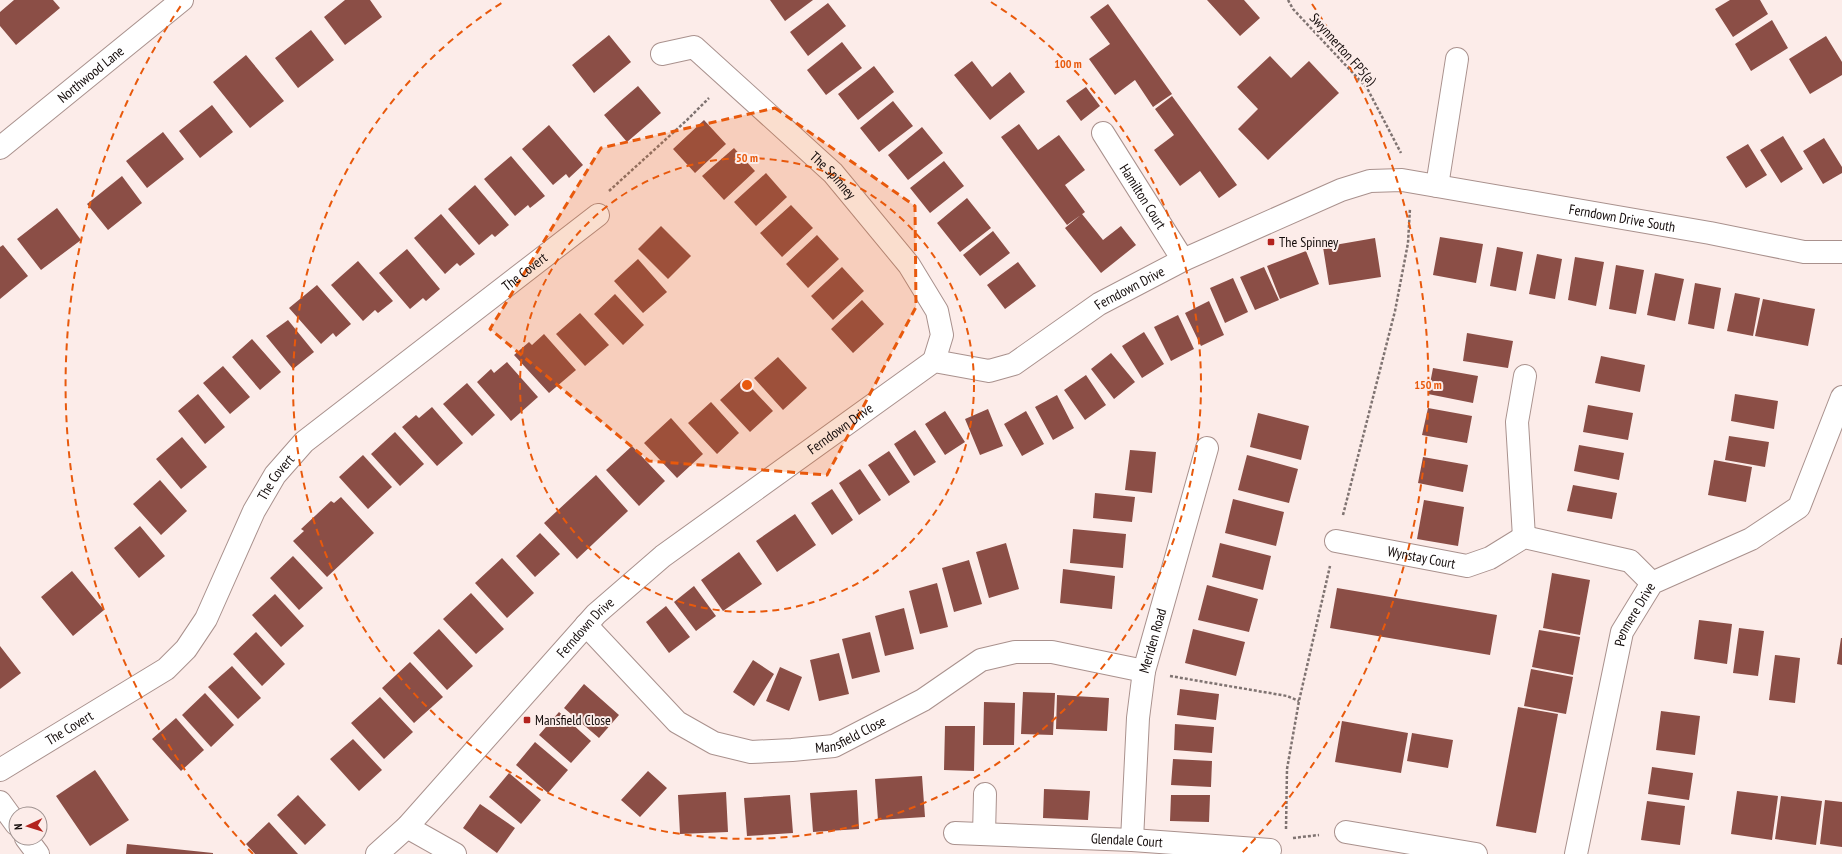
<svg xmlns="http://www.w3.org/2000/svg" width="1842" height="854" font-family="'PT Sans Narrow',sans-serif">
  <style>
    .building { fill: #8b4e46 }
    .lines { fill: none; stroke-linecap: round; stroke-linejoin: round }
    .minor-casing { stroke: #a9918d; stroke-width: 24 }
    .path { stroke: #7f7371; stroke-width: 2.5; stroke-dasharray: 3 2; stroke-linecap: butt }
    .minor { stroke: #fff; stroke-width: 22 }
    .marked { fill: #e8590c; fill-opacity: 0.2; stroke: #e8590c; stroke-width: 3; stroke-dasharray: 8 5; stroke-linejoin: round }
    .ring { fill: none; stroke: #e8590c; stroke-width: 2; stroke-dasharray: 7 5 }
    .poi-dot { fill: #b3231e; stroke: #fcece9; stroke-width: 1.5 }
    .labels { text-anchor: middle; stroke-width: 4; stroke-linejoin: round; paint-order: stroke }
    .street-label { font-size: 14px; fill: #130b0a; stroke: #fcece9 }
    .poi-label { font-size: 14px; fill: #130b0a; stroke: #fcece9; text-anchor: start }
    .centre { fill: #e8590c; stroke: #fcece9; stroke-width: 2 }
    .ring-label { font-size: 12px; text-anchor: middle; font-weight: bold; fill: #e8590c; stroke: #fcece9; stroke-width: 4; stroke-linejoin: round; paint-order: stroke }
  </style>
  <rect width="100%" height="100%" fill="#fcece9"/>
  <!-- building -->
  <path class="building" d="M14,0H53L60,8L16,45L0,26V12Z
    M345,0H370L382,17L345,45L324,17Z
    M770,0H813L785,21Z
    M1207,0H1244L1260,18L1240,36Z
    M1730,0H1760L1768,14L1733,37L1715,9Z
    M828,3L846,26L808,56L790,32Z
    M1108,4L1172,94L1153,107L1135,80L1115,95L1089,59L1110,44L1090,17Z
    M1772,20L1788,48L1751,71L1735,44Z
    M311,30L334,60L298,88L275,58Z
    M609,35L631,62L594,93L572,65Z
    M1826,36L1842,62V75L1810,94L1789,59Z
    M842,42L862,68L826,95L807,70Z
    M246,55L284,101L250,128L213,82Z
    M1270,56L1291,78L1309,61L1339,93L1268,160L1238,129L1258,109L1237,87Z
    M972,61L992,87L1010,72L1025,92L990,120L954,75Z
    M874,66L894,92L858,120L838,94Z
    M638,86L661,113L627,142L604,115Z
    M1086,87L1100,106L1081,121L1066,101Z
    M1172,96L1237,185L1219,198L1200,171L1180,186L1154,150L1174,135L1155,109Z
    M893,101L913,126L879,152L860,128Z
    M212,105L233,132L200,158L179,131Z
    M704,120L726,144L695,173L673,149Z
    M1019,124L1038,150L1059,135L1085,170L1065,185L1085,212L1067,225L1001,137Z
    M549,125L583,165L569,178L566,174L553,185L522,149Z
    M922,127L943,153L908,180L888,155Z
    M163,132L184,159L147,188L126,161Z
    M1783,136L1803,169L1781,183L1760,150Z
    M1824,138L1842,167V173L1823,184L1803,151Z
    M1748,144L1767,175L1746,188L1726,157Z
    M734,148L755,171L724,200L702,176Z
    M511,156L545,196L530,208L528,205L515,216L484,179Z
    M944,161L964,186L930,213L910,188Z
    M766,173L787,197L756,226L734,202Z
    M122,176L142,203L108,230L87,204Z
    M475,185L509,225L495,237L492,234L479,245L448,209Z
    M967,198L991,228L960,252L937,223Z
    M791,205L813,228L782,257L760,233Z
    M57,208L81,240L41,270L17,239Z
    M441,214L475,254L460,266L457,263L445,274L414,238Z
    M1082,214L1103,240L1121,226L1136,245L1101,273L1065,228Z
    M661,226L691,256L668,279L638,249Z
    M993,231L1010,253L980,276L963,255Z
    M817,235L839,259L808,288L786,264Z
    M1440,237L1483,244L1476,283L1433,275Z
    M1375,238L1381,277L1329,285L1323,247Z
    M3,245L28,276L0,299V247Z
    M1497,247L1523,252L1516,291L1490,286Z
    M407,249L440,289L426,301L423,298L410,309L379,273Z
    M1306,251L1319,284L1280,299L1267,266Z
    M1537,254L1562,259L1555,299L1529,294Z
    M1575,257L1604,262L1596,306L1568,300Z
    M638,259L667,292L643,313L614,281Z
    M358,261L393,301L378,313L375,310L363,321L331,285Z
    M1018,262L1036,286L1005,309L987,285Z
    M1616,265L1644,270L1636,314L1609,309Z
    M842,267L864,291L833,320L811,296Z
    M1264,267L1279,300L1255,310L1240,277Z
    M1655,273L1684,279L1675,321L1647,315Z
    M1233,278L1248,312L1225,323L1210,288Z
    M1695,283L1721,288L1714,329L1688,324Z
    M317,285L351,324L336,337L333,333L321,344L289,308Z
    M1735,293L1760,298L1753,336L1727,331Z
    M615,294L644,325L623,345L594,314Z
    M1763,299L1815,309L1808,346L1755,336Z
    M862,300L884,324L853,353L831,329Z
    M1209,301L1224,335L1201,346L1185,313Z
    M580,313L609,345L585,366L556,334Z
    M1178,315L1194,349L1171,361L1154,327Z
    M288,320L314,352L293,369L266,336Z
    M1144,332L1164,364L1142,378L1122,346Z
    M1467,333L1513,341L1508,368L1463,361Z
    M544,334L576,370L549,393L514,355L529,342L532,345Z
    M252,339L281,372L260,390L232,357Z
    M1111,353L1135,382L1114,399L1091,369Z
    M1601,356L1645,365L1640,392L1595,383Z
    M778,357L807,388L783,410L754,378Z
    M507,362L538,397L511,421L477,382L491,369L494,373Z
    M223,366L250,397L230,414L203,383Z
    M1433,368L1478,376L1473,403L1428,394Z
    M1086,375L1106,405L1085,420L1064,390Z
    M743,379L773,411L750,432L720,400Z
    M467,383L495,415L472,436L443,404Z
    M198,394L225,427L205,444L178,411Z
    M1735,394L1778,401L1774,429L1731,421Z
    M1057,395L1074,428L1053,440L1035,407Z
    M711,402L739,433L717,454L688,423Z
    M1588,405L1633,413L1628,440L1583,432Z
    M432,407L463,443L437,466L402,427L416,415L419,418Z
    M1428,408L1472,416L1467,443L1422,435Z
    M988,409L1003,446L980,455L965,419Z
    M945,411L965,442L945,455L925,424Z
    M1026,411L1044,444L1022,456L1004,424Z
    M1258,413L1309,426L1301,460L1250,447Z
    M671,418L703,454L677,478L644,443Z
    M915,430L936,462L914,476L894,444Z
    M395,432L424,464L400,486L371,454Z
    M1729,436L1769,442L1765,467L1725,460Z
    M182,437L207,467L181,489L156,459Z
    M1579,445L1624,453L1619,480L1574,471Z
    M632,446L665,481L639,506L606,470Z
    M1130,450L1156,452L1152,493L1125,490Z
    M889,451L910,482L889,496L868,465Z
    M363,455L392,487L368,509L339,477Z
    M1247,455L1298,469L1289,503L1238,490Z
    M1423,457L1468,465L1463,492L1418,483Z
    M1714,460L1752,467L1746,502L1708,495Z
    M860,469L881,500L859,515L839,483Z
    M596,475L628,511L577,559L544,523Z
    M160,480L187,511L161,535L133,504Z
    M1573,485L1617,493L1612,519L1567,511Z
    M832,489L853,520L832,535L811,503Z
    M1095,493L1135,497L1132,522L1093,518Z
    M341,497L374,533L327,577L293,541L304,531L301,529L331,501L334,503Z
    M1233,499L1284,512L1276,546L1225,533Z
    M1424,500L1464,507L1458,546L1417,539Z
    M795,514L816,545L777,572L756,541Z
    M140,526L165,556L139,578L114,548Z
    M1073,529L1126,534L1123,568L1070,563Z
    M540,533L560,554L535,577L516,556Z
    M1006,543L1019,589L989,598L976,552Z
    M1220,543L1271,556L1263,590L1212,577Z
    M739,552L762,584L723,611L701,580Z
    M293,556L323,588L299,610L270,578Z
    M502,558L534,593L507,618L475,583Z
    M969,560L982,604L954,612L942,568Z
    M1063,569L1115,576L1112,609L1060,603Z
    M72,571L104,610L73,636L41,597Z
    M1552,573L1590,580L1580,635L1543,628Z
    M937,583L948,627L920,634L909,591Z
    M1207,585L1258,599L1249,632L1198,620Z
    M694,586L716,616L696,631L674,602Z
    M1337,588L1497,615L1490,655L1330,628Z
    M471,593L504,629L476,654L443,619Z
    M275,594L304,626L281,647L252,615Z
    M666,606L690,637L669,653L646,622Z
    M904,608L914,649L885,656L875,616Z
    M1699,620L1732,624L1727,664L1694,659Z
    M1739,628L1764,631L1758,676L1733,673Z
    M439,629L473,666L447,690L413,653Z
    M1193,629L1245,642L1236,676L1185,663Z
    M1539,630L1580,637L1573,675L1532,667Z
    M256,632L285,664L262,686L233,654Z
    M870,632L880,672L852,679L842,639Z
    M1841,638H1842V665L1837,664Z
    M0,646L21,673L0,689Z
    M839,653L849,694L819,701L810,660Z
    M1775,655L1800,658L1795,703L1769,700Z
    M753,660L774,674L754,706L733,692Z
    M410,662L443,697L414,723L382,688Z
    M232,666L261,698L238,719L208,687Z
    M780,667L802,677L789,711L766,701Z
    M1531,669L1573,677L1566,714L1524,706Z
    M584,684L619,715L599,738L564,708Z
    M1180,689L1219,694L1216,720L1177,715Z
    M1023,692L1055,693L1053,735L1021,734Z
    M205,693L234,725L211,747L182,715Z
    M1057,695L1109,698L1107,731L1056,729Z
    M380,697L413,732L384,759L351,723Z
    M984,702L1015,703L1014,745H983Z
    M1518,707L1558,714L1536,833L1496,826Z
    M1661,711L1700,716L1695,755L1656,750Z
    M559,712L591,741L571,763L539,735Z
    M176,718L204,750L181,771L152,739Z
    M1342,721L1408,733L1401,773L1335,762Z
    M1175,724L1214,727L1212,753L1174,750Z
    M945,726H975L974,771L944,770Z
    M1412,733L1453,740L1448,768L1407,761Z
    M353,739L382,770L359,791L330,759Z
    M535,742L568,770L548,793L516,765Z
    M1173,759L1212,761L1211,787L1171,785Z
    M1652,767L1693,773L1689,800L1648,794Z
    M95,770L129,820L90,846L56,796Z
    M648,771L667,788L640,817L621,800Z
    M509,773L541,800L521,824L489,797Z
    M922,776L925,817L878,820L875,779Z
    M1044,789L1090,791L1088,820L1043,818Z
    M857,790L859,829L813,832L810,793Z
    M1737,791L1778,796L1772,840L1731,834Z
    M726,792L728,832L680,834L678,795Z
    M298,795L326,825L305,845L277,815Z
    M790,795L793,833L747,836L744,798Z
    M1171,795H1210L1209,822L1170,821Z
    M1781,796L1822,801L1816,845L1775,839Z
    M1825,800L1842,802V847L1820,844Z
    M1647,801L1685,806L1680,845L1641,840Z
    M480,804L515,828L497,853L463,828Z
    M269,822L298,854H255L246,844Z
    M127,844L213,853V854H126Z"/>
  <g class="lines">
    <defs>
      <g id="minor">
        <path id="s1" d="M662,54L694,47L833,173L909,265L937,311L942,335L934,361"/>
        <path id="s2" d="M1103,133L1183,260"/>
        <path id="s3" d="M0,148L182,0"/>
        <path d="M1437,186L1457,59"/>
        <path d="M1524,537L1517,422L1525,376"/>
        <path id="s4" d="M1336,541L1467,566L1490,558L1524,537L1630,561L1652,583"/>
        <path id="s5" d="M586,625L677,722L714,743L751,752L792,750L834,746L923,700L981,660L1015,652H1052L1144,671"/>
        <path id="s6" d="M0,770L166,669L186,649L206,619L254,511L275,475L304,442L598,215"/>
        <path d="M0,802L16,824"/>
        <path d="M407,827L455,854"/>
        <path d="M1346,832L1476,854"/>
        <path id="s7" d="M955,833L1132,840L1270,850"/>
        <path d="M984,834L985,794"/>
        <path d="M26,838L38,854"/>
        <path id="s8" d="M1132,840L1138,718L1144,671L1207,448"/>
        <path id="s9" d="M377,854L407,827L596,614L663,556L934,361L989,371L1014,364L1099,304L1183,260L1341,190L1370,181L1402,180L1710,233L1804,252H1842"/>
        <path id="s10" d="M1576,854L1622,632L1652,583L1751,539L1799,507L1842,397"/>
      </g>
    </defs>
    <!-- minor casing -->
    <use href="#minor" class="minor-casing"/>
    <!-- path -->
    <path class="path" d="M1288,0L1293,9L1367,88L1401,153
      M609,191L687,120L709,98
      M1343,515L1395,311L1408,243L1410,208
      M1170,676L1287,696L1299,701
      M1286,829L1287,769L1299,701L1330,566
      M1293,838L1319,835"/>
    <!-- minor -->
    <use href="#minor" class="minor"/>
  </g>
  <!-- marked area -->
  <path class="marked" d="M775,108L915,206L916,307L827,475L649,461L490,329L601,148Z"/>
  <!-- distance rings -->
  <g class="ring">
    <circle cx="747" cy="385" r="227"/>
    <path d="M991 2A454 454 0 1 1 503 2"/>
    <path d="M253 854A681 681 0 0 1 182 4M1312 4A681 681 0 0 1 1241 854"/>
  </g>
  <!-- markers -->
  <g class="poi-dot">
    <rect x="1267" y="238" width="8" height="8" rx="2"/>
    <rect x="523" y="716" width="8" height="8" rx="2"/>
  </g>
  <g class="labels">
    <!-- street labels -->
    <g class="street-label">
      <text transform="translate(1343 49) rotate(48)" y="5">Swynnerton FP5(a)</text>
      <text dy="5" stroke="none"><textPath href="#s3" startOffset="117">Northwood Lane</textPath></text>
      <text dy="5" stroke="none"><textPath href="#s1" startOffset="222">The Spinney</textPath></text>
      <text dy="5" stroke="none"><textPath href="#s2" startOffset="75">Hamilton Court</textPath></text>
      <text dy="5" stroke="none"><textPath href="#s9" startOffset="1487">Ferndown Drive South</textPath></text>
      <text dy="5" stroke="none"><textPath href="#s6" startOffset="741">The Covert</textPath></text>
      <text dy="5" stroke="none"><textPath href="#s9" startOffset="968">Ferndown Drive</textPath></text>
      <text dy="5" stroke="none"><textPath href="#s9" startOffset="632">Ferndown Drive</textPath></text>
      <text dy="5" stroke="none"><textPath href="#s6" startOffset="417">The Covert</textPath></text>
      <text dy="5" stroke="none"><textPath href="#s4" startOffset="87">Wynstay Court</textPath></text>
      <text dy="5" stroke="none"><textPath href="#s10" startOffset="248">Penmere Drive</textPath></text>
      <text dy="5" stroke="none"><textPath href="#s9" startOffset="308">Ferndown Drive</textPath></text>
      <text dy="5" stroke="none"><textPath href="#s8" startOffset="201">Meriden Road</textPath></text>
      <text dy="5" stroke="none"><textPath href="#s6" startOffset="81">The Covert</textPath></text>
      <text dy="5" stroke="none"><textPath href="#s5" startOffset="316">Mansfield Close</textPath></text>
      <text dy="5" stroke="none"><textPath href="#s7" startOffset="172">Glendale Court</textPath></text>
    </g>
    <!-- poi labels -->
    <g class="poi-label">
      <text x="1279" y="247">The Spinney</text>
      <text x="535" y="725">Mansfield Close</text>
    </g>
  </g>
  <circle cx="747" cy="385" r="6" class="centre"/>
  <g class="ring-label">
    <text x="1068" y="68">100 m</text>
    <text x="747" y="162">50 m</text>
    <text x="1428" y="389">150 m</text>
  </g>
  <!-- north arrow -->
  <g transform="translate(28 826) rotate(266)"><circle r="19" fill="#fcece9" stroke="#9f9290"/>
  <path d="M0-3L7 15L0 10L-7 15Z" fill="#b3231e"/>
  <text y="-6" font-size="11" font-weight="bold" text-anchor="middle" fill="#130b0a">N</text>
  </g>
</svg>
